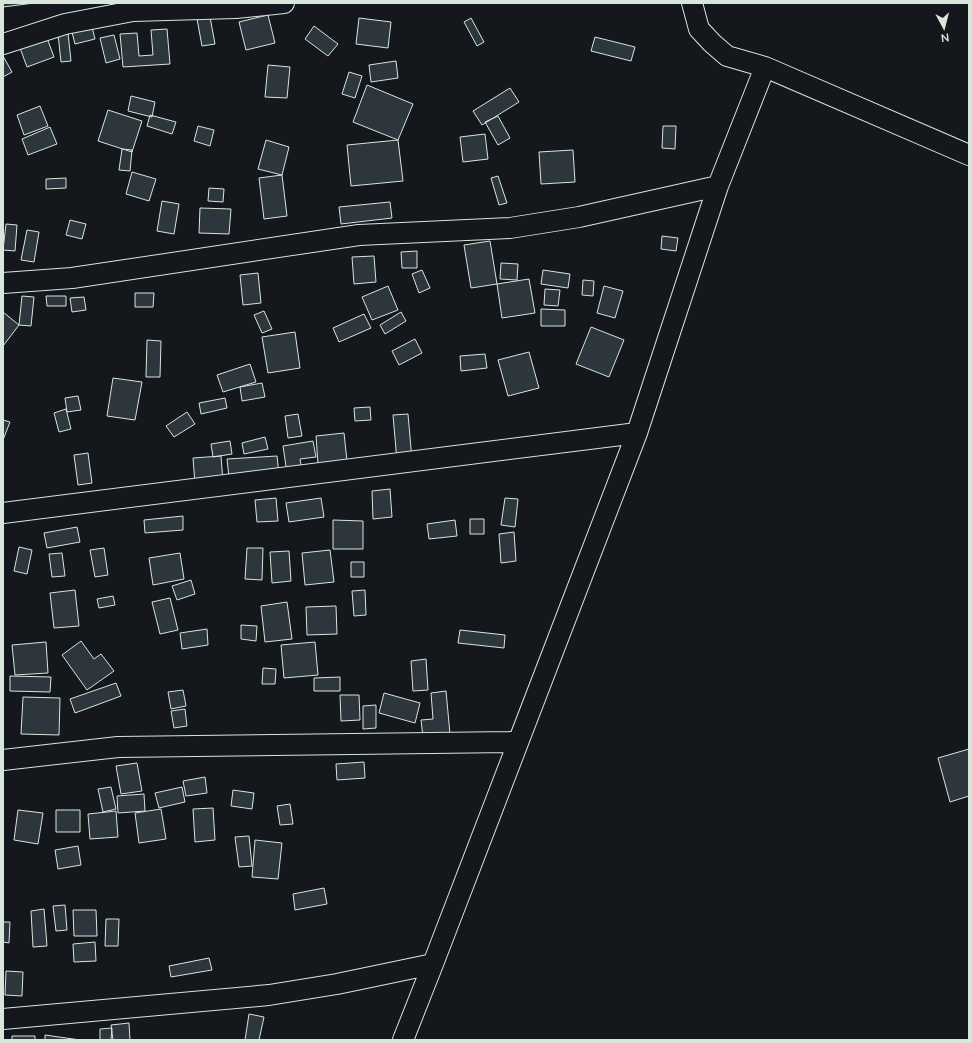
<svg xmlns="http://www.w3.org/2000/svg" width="972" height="1043" font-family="Mulish,sans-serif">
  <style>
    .building { fill: #2c363c; stroke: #d8e6dc }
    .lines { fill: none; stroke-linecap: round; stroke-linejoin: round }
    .street-casing { stroke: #d8e6dc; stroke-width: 22 }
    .street { stroke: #14181c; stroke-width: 20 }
  </style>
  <rect width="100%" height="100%" fill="#14181c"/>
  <!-- building -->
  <path class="building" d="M3,3H34L3,7Z
    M268,15L275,43L246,50L239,22Z
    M210,17L215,44L202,46L197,19Z
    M359,18L391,22L388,48L356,44Z
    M471,18L484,42L477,46L464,22Z
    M314,26L338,44L328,56L305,39Z
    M92,27L95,39L75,44L72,32Z
    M167,29L170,64L123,67L120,34L137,33L139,56L153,55L151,30Z
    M68,33L71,61L61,62L58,34Z
    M114,35L120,59L106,63L100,38Z
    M595,37L635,47L631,61L591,51Z
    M47,38L54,57L27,67L20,48Z
    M3,56L12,72L3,77Z
    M396,61L398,78L371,82L369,65Z
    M268,65L290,67L287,98L265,97Z
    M349,72L362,76L355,98L342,94Z
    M367,85L413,104L398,140L353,122Z
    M510,88L519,102L482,125L473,111Z
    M131,96L155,102L152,117L128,111Z
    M40,106L48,126L24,135L17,115Z
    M108,110L142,121L132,152L98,141Z
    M150,115L176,122L172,134L147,126Z
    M498,116L510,138L498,145L485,122Z
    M198,126L214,130L210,146L194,141Z
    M663,126H676L675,149L662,148Z
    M50,127L57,144L28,155L22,139Z
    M485,134L488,159L463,162L460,137Z
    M266,140L289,147L282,175L258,169Z
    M398,140L403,181L351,186L347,145Z
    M122,149L132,150L130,171L119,170Z
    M573,150L575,182L541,184L539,152Z
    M132,172L156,179L149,201L126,194Z
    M282,175L287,216L264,219L259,178Z
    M498,176L507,203L499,205L491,178Z
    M66,178V188L46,189V179Z
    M209,188L224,189L223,202L208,201Z
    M162,201L179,204L174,234L157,231Z
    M390,202L392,218L341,224L339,207Z
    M200,208L231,209L229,234L199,233Z
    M70,220L86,224L82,239L66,235Z
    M6,224L17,225L15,251L3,250Z
    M27,230L39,232L34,262L21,260Z
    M662,236L678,238L676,251L661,249Z
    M490,241L497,284L471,288L464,245Z
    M417,251V268H402L401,252Z
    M374,256L376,282L354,284L352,257Z
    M501,263L518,264L517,280L500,279Z
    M422,270L430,288L419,293L412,274Z
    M543,270L570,274L568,288L541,284Z
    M258,273L261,303L243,305L240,275Z
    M529,279L535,313L502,318L497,284Z
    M583,280L594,281L593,296L582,295Z
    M388,286L398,310L372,320L362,297Z
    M604,286L623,291L615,318L597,313Z
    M545,289L560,290L558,306L544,305Z
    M135,293H154L153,307H135Z
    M22,296L34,297L31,326L19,325Z
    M46,296H66V306H47Z
    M84,297L86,310L72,312L70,298Z
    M541,309L565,310V326H541Z
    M264,311L272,329L262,333L254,315Z
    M3,312L19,325L3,346Z
    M401,312L406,321L385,334L380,325Z
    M364,314L371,328L339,342L333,328Z
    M591,327L624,340L609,377L576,364Z
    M295,332L300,368L268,373L262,337Z
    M415,339L422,353L399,365L392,351Z
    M147,340L161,341L160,377H146Z
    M529,352L539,388L508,396L498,360Z
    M485,354L487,368L461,371L460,356Z
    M250,364L256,382L223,392L217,375Z
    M113,378L142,382L135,420L107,416Z
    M262,383L265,397L242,401L240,387Z
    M78,396L81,410L67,412L65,398Z
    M225,398L227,408L201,414L199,403Z
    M370,407L371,420L355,421L354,408Z
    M66,409L71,429L59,432L54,413Z
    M187,412L195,424L174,437L166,426Z
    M298,414L302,436L288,438L285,416Z
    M408,414L412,460L397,461L393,415Z
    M3,420L10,422L3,440Z
    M344,433L347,461L318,464L316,436Z
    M265,437L268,449L244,454L242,443Z
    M230,441L232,454L213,457L211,444Z
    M313,441L316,457L300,459L302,471L287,473L283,446Z
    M88,453L92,483L78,485L74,455Z
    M221,456L223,482L195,484L193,458Z
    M277,456L279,475L229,478L227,459Z
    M390,489L392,517L373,519L372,491Z
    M276,498L278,521L257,522L255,500Z
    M321,498L324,517L289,522L286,503Z
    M505,498L518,499L515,527L501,525Z
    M183,516V530L145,533L144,520Z
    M470,519H484V534H470Z
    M333,520L363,521V549H333Z
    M455,520L457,536L429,539L427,524Z
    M77,527L80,542L47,548L44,533Z
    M514,532L516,561L501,563L499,534Z
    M19,547L32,550L27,574L14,571Z
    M104,548L108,575L95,577L90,550Z
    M247,548H263L262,580L245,579Z
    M330,550L334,582L305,585L302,553Z
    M289,551L291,581L272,583L270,552Z
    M62,553L65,576L52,577L49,554Z
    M180,553L184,579L153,585L149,558Z
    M351,562H364V577H351Z
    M191,580L195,594L177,600L172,586Z
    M75,590L79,626L54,628L50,593Z
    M365,590L366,615L354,616L352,591Z
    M113,596L115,605L99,608L97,599Z
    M170,598L178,630L160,634L152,602Z
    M287,602L292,639L265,642L261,606Z
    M336,606L337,634L307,635L306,607Z
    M241,625L257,626L256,641L241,639Z
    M207,629L208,645L182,649L180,633Z
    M460,630L505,635L504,648L458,643Z
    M81,641L94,659L101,654L114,671L87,690L62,655Z
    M46,642L48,673L15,675L12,645Z
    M315,642L318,675L284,678L281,645Z
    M426,659L428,690L413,691L411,661Z
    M263,668L276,669L275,684H262Z
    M10,676L51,677L50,692L10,691Z
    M340,677V691H314V678Z
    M116,683L121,696L75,713L70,699Z
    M183,690L186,706L171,709L168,692Z
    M446,691L450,734L423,737L421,720L433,719L431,693Z
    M384,693L420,703L415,723L379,713Z
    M340,695H359L360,720L341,721Z
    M23,697L60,698L59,735L21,734Z
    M376,705V728L363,729V706Z
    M185,709L187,726L174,728L171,711Z
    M969,749V796L950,802L938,758Z
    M364,762L365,778L337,780L336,764Z
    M137,763L142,791L121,794L116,766Z
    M205,777L207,793L186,796L183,781Z
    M111,787L116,809L103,812L98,789Z
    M182,787L185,802L159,808L155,793Z
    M233,790L254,793L252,809L231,806Z
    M144,794L145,811L118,813L117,796Z
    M290,804L293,824L280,825L277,806Z
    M213,808L215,840L195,842L193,809Z
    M161,809L166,839L139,843L135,813Z
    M18,810L43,813L38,844L14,840Z
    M56,810H80V832H56Z
    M116,811L118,837L90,839L88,814Z
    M249,836L252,866L239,867L235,837Z
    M255,840L282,843L278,879L252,877Z
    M78,846L81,865L58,869L55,850Z
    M324,888L327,904L295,910L293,894Z
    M65,905L67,930L56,931L53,906Z
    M44,909L47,946L33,947L31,911Z
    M73,910H96L97,936H74Z
    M106,919H119L118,946H105Z
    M3,922H10L9,943L3,942Z
    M95,942L96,961L74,962L73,944Z
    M209,958L212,970L171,977L169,966Z
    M6,971L23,972L22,996L5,995Z
    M249,1014L264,1017L259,1040H245Z
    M129,1023L130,1040H113L111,1025Z
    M112,1028L111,1040H100V1029Z
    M45,1035L80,1040H45Z
    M12,1036H35V1040H12Z"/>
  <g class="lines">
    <defs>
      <path id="street" d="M692,3L699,29L712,43L727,56L765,67L969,155
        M3,44L65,24L133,11L236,8L284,3
        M3,283L72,278L359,235L510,228L579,217L718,186
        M3,513L637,433
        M3,760L118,747L518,742
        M3,1019L269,995L337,984L433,964
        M403,1040L433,964L637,433L718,186L765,67"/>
    </defs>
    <!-- street casing -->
    <use href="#street" class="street-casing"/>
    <!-- street -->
    <use href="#street" class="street"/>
  </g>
  <!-- border -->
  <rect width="972" height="1043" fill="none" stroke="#d8e6dc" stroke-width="8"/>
  <!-- north arrow -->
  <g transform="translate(944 28) rotate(173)" stroke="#14181c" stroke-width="3" paint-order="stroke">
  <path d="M0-3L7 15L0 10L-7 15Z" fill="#d8e6dc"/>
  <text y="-6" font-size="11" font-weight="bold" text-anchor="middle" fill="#d8e6dc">N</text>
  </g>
</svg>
